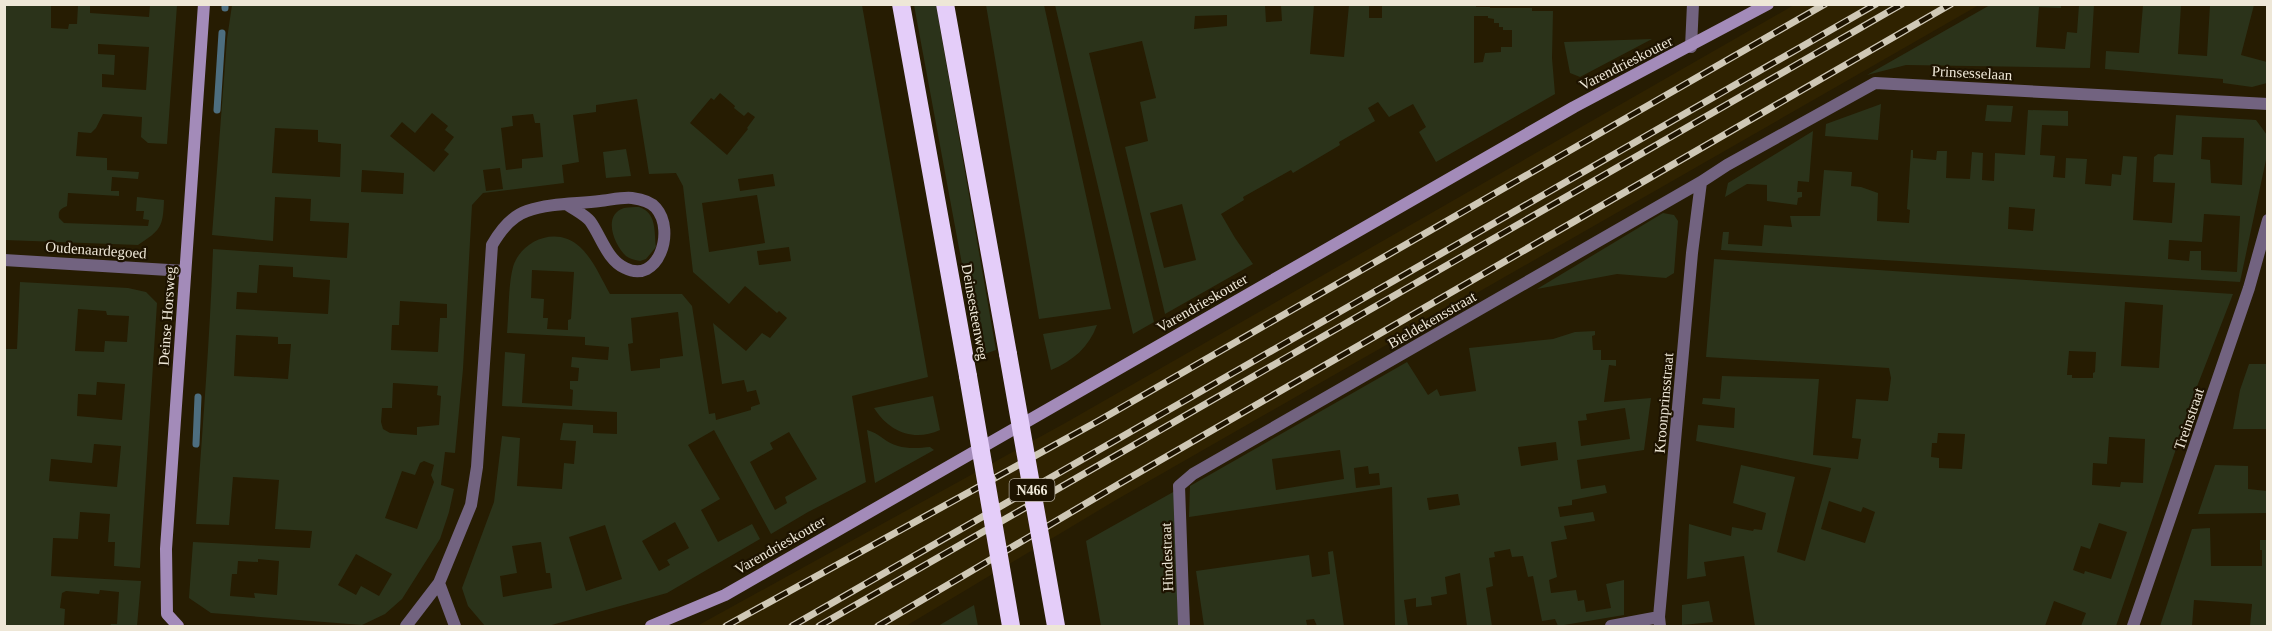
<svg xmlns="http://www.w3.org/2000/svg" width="2272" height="631" font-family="'Times New Roman',serif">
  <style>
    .built { fill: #2f2200 }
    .green { fill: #2b331a; fill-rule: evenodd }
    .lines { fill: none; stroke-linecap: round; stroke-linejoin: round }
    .stream { stroke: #4d6e7f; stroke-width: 7 }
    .street { stroke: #726380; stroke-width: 12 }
    .secondary { stroke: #a38bb9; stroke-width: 12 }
    .highway { stroke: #e4cdf9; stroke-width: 18 }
    .rail-casing { stroke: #cfc8b6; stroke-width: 7 }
    .rail { stroke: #1d1300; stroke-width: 4.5; stroke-dasharray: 14; stroke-linecap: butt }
    .highway-bridge { stroke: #e4cdf9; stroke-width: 18 }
    .labels { text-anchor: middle; stroke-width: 4.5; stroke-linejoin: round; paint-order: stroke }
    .shield { fill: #1d1300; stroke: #afa796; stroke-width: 1.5 }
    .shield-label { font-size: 14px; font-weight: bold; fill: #eee7d7 }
    .street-label { font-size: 15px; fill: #eee7d7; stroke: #1d1300 }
  </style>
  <rect width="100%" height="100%" fill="#261c02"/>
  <!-- built -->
  <path class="built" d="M1794,5H1979L1116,500L906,626H697L1067,422Z"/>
  <!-- green -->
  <path class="green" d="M4,5H51V28L68,29L69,24H77L78,5H90V13L149,17L150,5H177L167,144L148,143L141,137L142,117L103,114L96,128L91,133L78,132L76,156L107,158V170L139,172L138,179L112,177L111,191H119V196L68,193L67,206C60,209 58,211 59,218L64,223L148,226L149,220L143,219L144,211H136L137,197L164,200C163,227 161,230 138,245L5,240ZM98,44L149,47L146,90L102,87V74L114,75L115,55L98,54Z
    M232,5H862L928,377L852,396L866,482L808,512L771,534L714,430L688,445L720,499L701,510L718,542L752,524L760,539L667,593L548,626H485L468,606L462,588L494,502L502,436L520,438L517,486L562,489L564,463L574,464L576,441L560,440L563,423L593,425V433L617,434V412L502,406L505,352L525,354L522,403L572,406L573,390L570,389V381H578L579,368L571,367L572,357L608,360L609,347L585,345V337L507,333C509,313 508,286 513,267C521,240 557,225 580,247C593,259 601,278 610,294H682L692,306L709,414L715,413L716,420L751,410V407L760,404L756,390L747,392L744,380L722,384L713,323L746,351L762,333L770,338L787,318L779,311L777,313L745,286L729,304L693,272L683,186L676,173L649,174L637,99L596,105V112L573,115L579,162L562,165L564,183L483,193L472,205L463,369L455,453L445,452L441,485L454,489L449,512L440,539L402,599L385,614L362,625L211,613L189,598L193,542L310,548L312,531L275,529L279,480L233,477L229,525L196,524C202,432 210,341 213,249L347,258L349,223L310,221L311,199L275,197L273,241L212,235L227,39ZM720,93L735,106L734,108L744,116L748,112L755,117L747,128L748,129L727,155L690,123L711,98L714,100ZM432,113L448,126L445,130L454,137L444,150L449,154L434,172L390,136L402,122L415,133ZM533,114L535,123H540L543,157L522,159V168L506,170L501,128L513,126L512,116ZM275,128L318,130V142L341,144L340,177L272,173ZM500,168L503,189L486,191L483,170ZM362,170L404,173L403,194L361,192ZM773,174L775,186L740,191L738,179ZM757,195L765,243L709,252L702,203ZM789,247L791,261L759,265L757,251ZM259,265L293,267V277L330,280L328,314L236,309L237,292L257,293ZM532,270L574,272L571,319L568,320V330L547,329L548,318H543L544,299L531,298ZM400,301L447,304V318H440L438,352L391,350L392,325H399ZM678,312L683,356L660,359V368L631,371L628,344L633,343L631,318ZM236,335L278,337V344H291L288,379L234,376ZM393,383L438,386L437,395L441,396L439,425L417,427V435L390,433L383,429L381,422L382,408H392ZM789,432L817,479L785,497L787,503L775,510L750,462L773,449L770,443ZM424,461L434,465L431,475L434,482L417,529L385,518L402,471L415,475L420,463ZM675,522L689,548L667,560L670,565L659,571L642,541ZM605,525L622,579L586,591L569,537ZM541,542L546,573H550L552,588L503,597L500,576L517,573L512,546ZM356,554L392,574L379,596L361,586L356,595L338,585ZM258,559L279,561L277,595L254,593L255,598L230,596L232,574H237L238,561L258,562Z
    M914,5H936L996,350L979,356Z
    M986,5H1044L1111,309L1039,319Z
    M1382,5L1476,4V7H1490V8H1532V11H1553L1552,58L1555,94L1436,162L1419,132L1426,127L1413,104L1389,117L1378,102L1368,108L1375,121L1339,142L1340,145L1293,173L1291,170L1243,197L1244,200L1221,214L1235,238L1253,264L1165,314L1125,147L1148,141L1140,102L1156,98L1142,41L1089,53L1154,322L1133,334L1055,5H1265L1266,22L1282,21L1281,5H1314L1310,54L1344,57L1349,5H1369V18H1382ZM1227,15V26L1194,29L1195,16ZM1474,16H1488V18L1494,19V23H1499V27H1503V30H1512V47H1501V52L1485,53L1483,62L1474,63ZM1182,204L1196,260L1164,268L1150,213Z
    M1990,5H2061V8L2039,7L2036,47L2065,49L2067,32L2077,33L2079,5H2094L2090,68L1906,65L1867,75Z
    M2143,5H2181L2178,54L2207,56L2210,5H2254L2241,55L2267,62V83L2252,87L2223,83V79L2105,69L2106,51L2139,53Z
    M1652,39L1580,77L1570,73L1564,42Z
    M1881,104L1878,140L1825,136L1826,124Z
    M1987,105L2013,106L2011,122L1985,121Z
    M2028,110L2068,111V126L2042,125L2040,155L2055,156L2053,177L2065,178L2066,158L2087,159L2085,184L2111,186L2112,174L2121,175L2123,156L2137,157L2133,220L2172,223L2175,183L2153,182L2154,157L2158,154L2173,155L2176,115L2256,120L2267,135V155L2240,282L1721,250L1723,232H1729L1728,244L1762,246L1764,225L1792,227L1790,216H1820L1824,170L1852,172L1851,186L1861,187L1878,193L1877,221L1909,223L1910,210L1907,209L1911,150H1913V158L1936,160L1937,151H1947L1946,178L1970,179L1972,152L1983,153L1982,180L1994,181L1995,153L2025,155ZM2202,137L2244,138L2242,185L2211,183L2210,160L2201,159ZM2009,207L2035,209L2033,231L2008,229ZM2204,214L2240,216L2237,272L2201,270V251H2190L2189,261L2168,259L2169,240L2202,242Z
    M1813,131L1809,182L1798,181L1797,192H1802V197L1798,198L1797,205L1767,201V185L1747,184L1725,197L1728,183Z
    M626,149L631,176L606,178L603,152Z
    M639,207C657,213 654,231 656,247L646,259L640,261C635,260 630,259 626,256C614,245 602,215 624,208C629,207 634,207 639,207Z
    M1663,213L1674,215L1678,221L1674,273L1666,278L1617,274L1537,289Z
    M1714,259L2233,294L2198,384L2116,626H2081L2086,613L2054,601L2045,626H1755L1744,556L1704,562L1706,576L1687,579L1689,524L1731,536L1732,527L1753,531L1754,529L1762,530L1766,513L1733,503L1741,465L1795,477L1777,552L1805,561L1831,468L1696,441L1698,425L1734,428L1735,408L1702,404L1703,398L1720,399L1722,376L1819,379L1813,455L1858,459L1861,439L1852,438L1856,399L1888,401L1891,378L1889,368L1706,357ZM2125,302L2163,305L2159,368L2121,366ZM2069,351L2096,352L2095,372L2093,373V378H2072V375H2067ZM1938,433L1965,434L1962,469L1939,468V458L1931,457L1932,443H1937ZM2109,437L2145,439L2143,483L2121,482L2120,487L2092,485L2093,463L2107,464ZM1829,501L1861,512L1863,507L1875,512L1865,543L1821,529ZM2099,523L2127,532L2111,579L2085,571L2084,574L2073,570L2081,546L2090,549Z
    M20,282L128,288L146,292L157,303L140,568L114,566L115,542H108L110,514L80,512L78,539L53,538L51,576L141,581L137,626H110L111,624H117L119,592L100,590L99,594L66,591L62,593L60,608L65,609L64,626H5L4,349H17ZM78,309L106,311L107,315L129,316L127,342L105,341L104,352L75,351ZM97,382L125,384L122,420L77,416L78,394L96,395ZM94,444L121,446L117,487L49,481L51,459L92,463Z
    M1097,325C1089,347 1073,361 1051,370L1043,334Z
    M1595,331V335L1592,336L1593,350H1601V360H1616V366L1609,365L1604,402L1651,398L1644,450L1577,460L1581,489L1605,485L1607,493L1572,500V505L1558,507L1560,517L1593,512L1595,521L1564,526L1567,539L1551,542L1557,577L1549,580L1551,593L1576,590L1578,601L1584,600L1586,612L1611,608L1606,584L1624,580V615L1558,626L1555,619L1542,621L1533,576L1528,577L1523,556L1512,557L1510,549L1494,552L1495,557L1489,558L1493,586L1486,588L1492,626H1467L1460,573L1445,577L1447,594L1431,597L1432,605L1416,607V598L1404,600L1408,626H1395L1392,487L1189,517L1190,486L1407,362L1428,395L1437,389L1440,396L1476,391L1469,348L1553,339L1575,332ZM1625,408L1630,439L1581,446L1578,421L1587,420L1586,414ZM1556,442L1558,460L1521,466L1518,447ZM1340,450L1344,479L1276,490L1272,459ZM1368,466L1369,474L1379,473L1380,485L1356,488L1354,468ZM1458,494L1460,505L1429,510L1427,498Z
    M2249,364H2267V429H2233L2240,390Z
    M933,396L940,430C914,442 889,432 874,408Z
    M867,430C879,433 886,443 898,446C908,449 920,448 930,447L934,450L875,483Z
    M2215,465L2248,466V489L2267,491V513L2198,514Z
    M1175,491L1179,626H1101L1086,541Z
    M2210,528L2211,566H2262V550H2260V540H2267V626H2250L2252,604L2194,600L2192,626H2160L2192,529Z
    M1333,551L1344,626H1317L1314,619L1306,620L1307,625L1299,626H1204L1196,571L1309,555L1312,577L1330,574L1328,552Z
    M1709,601L1713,622L1682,625V605Z
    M974,605L978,626H938Z"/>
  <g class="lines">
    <!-- stream -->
    <path class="stream" d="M225,8V4
      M217,110L222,33
      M196,444L198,397"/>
    <!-- street -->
    <path class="street" d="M1691,47L1693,4
      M4,260L185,271
      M439,583L455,626
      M406,626L439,583L471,505L477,467L492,245C500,231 512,216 527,211C550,203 576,204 600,201C610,200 622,197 632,198C640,199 651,202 656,208C676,231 658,285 625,268C607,260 601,236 590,221C585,215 575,210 568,205
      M1184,626L1179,486L1193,474L1701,182L1727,165L1875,83L2268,104
      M1611,626L1659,617
      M1660,626L1659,617L1692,253L1701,182
      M2133,626L2249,288L2268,220"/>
    <!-- secondary -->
    <path class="secondary" d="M178,626L167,614L166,549L204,4
      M651,626L725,595L1574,107L1768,4"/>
    <!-- highway -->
    <path class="highway" d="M901,4L968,376
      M945,4L1008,354"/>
    <defs>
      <path id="rail" d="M726,626L1100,420L1825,4
        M792,626L1876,4
        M819,626L1902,4
        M878,626L1119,484L1951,4"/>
    </defs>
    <!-- rail casing -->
    <use href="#rail" class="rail-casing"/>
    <!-- rail -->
    <use href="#rail" class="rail"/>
    <!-- highway-bridge -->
    <path class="highway-bridge" d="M1008,354L1056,626
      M968,376L1011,626"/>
  </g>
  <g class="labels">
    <!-- shield labels -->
    <rect class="shield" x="1009.5" y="479" width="45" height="22" rx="4.5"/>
    <g class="shield-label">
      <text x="1032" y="495">N466</text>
    </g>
    <!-- street labels -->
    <g class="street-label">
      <text transform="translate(1626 63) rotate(-27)" y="5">Varendrieskouter</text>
      <text transform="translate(1972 73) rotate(3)" y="5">Prinsesselaan</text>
      <text transform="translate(96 250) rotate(4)" y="5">Oudenaardegoed</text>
      <text transform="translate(1202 303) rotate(-30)" y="5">Varendrieskouter</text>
      <text transform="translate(975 312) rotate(80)" y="5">Deinsesteenweg</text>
      <text transform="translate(167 316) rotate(-86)" y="5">Deinse Horsweg</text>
      <text transform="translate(1432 320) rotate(-30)" y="5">Bieldekensstraat</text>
      <text transform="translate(1664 403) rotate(-85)" y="5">Kroonprinsstraat</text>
      <text transform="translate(2189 419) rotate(-71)" y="5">Treinstraat</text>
      <text transform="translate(780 545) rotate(-30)" y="5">Varendrieskouter</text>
      <text transform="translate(1167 557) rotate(-92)" y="5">Hindestraat</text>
    </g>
  </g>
  <!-- border -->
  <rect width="2272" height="631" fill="none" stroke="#eee7d7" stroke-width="12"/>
</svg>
